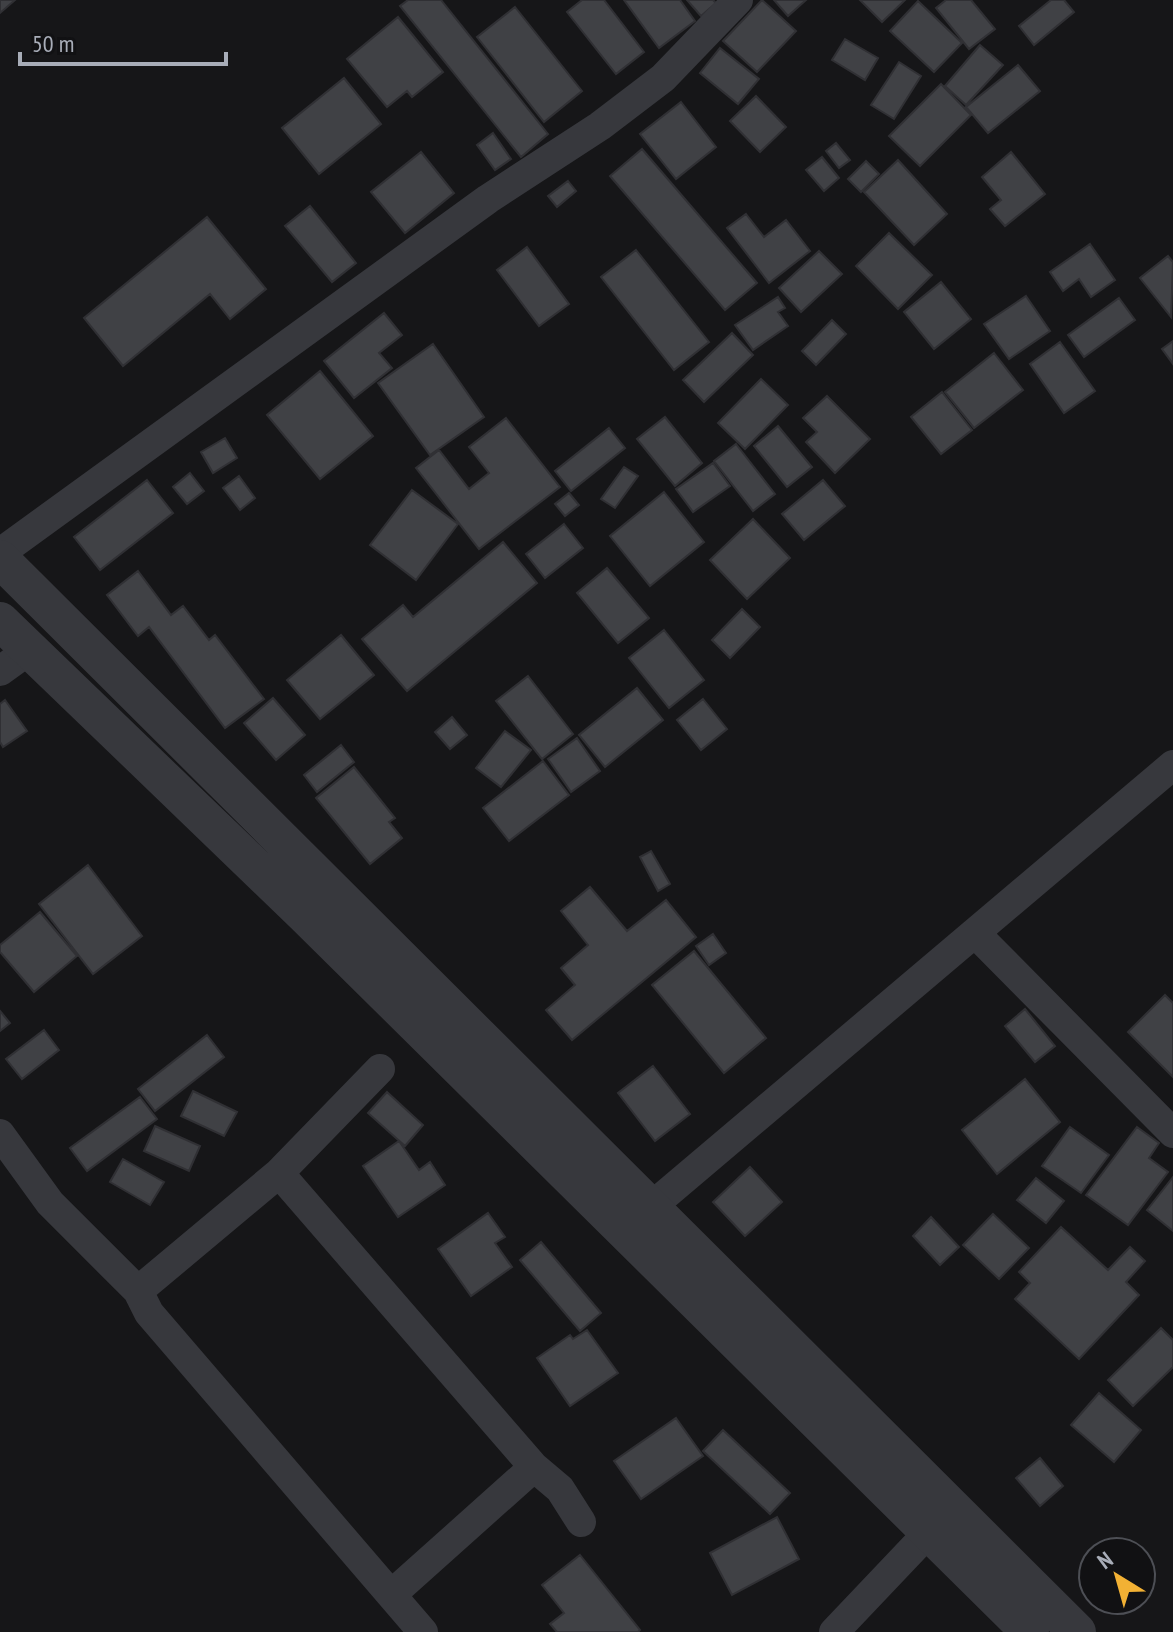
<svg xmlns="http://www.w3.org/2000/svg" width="1173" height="1632" font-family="'PT Sans Narrow',sans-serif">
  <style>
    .building { fill: #404145; stroke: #303034; stroke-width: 2 }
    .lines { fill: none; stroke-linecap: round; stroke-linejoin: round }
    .minor { stroke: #37383d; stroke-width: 30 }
    .tertiary { stroke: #37383d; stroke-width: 38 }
  </style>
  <rect width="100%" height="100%" fill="#161618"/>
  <!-- building -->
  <path class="building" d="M0,0H15L0,13Z
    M408,0H441L548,134L521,157L400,6Z
    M582,0H604L644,52L616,74L567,12Z
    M624,0H680L695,21L659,48Z
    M687,0H713L716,3L701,16Z
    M762,0L796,31L757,72L723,41Z
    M774,0H806L788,16Z
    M860,0H905L882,22Z
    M946,0H971L995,29L969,49L936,8Z
    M1051,0H1064L1074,12L1034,45L1019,26Z
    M918,1L962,43L934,72L890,31Z
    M515,7L582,91L544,122L477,37Z
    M398,17L443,72L412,97L407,91L387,107L347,59Z
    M845,39L878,58L865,80L832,60Z
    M980,45L1003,65L966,105L945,86Z
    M720,48L759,79L738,104L700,73Z
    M899,62L921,76L894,119L871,105Z
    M1018,65L1040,91L988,133L966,107Z
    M344,78L381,124L319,174L282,128Z
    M941,84L971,115L920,166L889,136Z
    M756,96L786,127L760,152L730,121Z
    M681,102L716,147L676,179L640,134Z
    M493,133L511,159L495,170L477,145Z
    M836,143L850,160L839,168L826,151Z
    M642,149L757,283L725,310L610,176Z
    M421,152L454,193L405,233L371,192Z
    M1011,152L1045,194L1005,226L990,209L1001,200L982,177Z
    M822,157L839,178L824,191L806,170Z
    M898,160L947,214L914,245L864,192Z
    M866,161L879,174L861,192L848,179Z
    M568,181L576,191L557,207L548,196Z
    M310,206L356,263L332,282L285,226Z
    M746,214L764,237L786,220L810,251L769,283L727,228Z
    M207,217L266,289L230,319L210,294L123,366L84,318Z
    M889,233L932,275L898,309L856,266Z
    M1090,244L1115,280L1091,297L1079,279L1063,291L1050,272Z
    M527,247L569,304L539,326L497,270Z
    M636,250L709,342L674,370L601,277Z
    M819,251L842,274L801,312L779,288Z
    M1168,256L1173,262L1171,317L1140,278Z
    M941,282L971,319L934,349L904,312Z
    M1026,296L1050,331L1009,359L984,324Z
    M778,297L785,308L778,312L788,326L753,350L735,325Z
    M1119,298L1135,320L1084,357L1068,335Z
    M384,313L402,335L379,353L392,368L354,398L324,361Z
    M832,320L846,334L816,365L802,351Z
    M732,333L753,355L704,402L683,380Z
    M1173,341V364L1162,349Z
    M1060,342L1095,391L1064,413L1030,364Z
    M433,344L484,417L430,455L378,383Z
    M994,353L1023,390L974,428L945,392Z
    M320,371L373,436L320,479L267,415Z
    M761,379L788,405L745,449L718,423Z
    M942,392L972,430L941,454L911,417Z
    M827,396L870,439L835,473L806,442L817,432L803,418Z
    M665,417L702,463L675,486L637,439Z
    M506,418L560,487L479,549L416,468L439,450L469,489L489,473L469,447Z
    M778,426L812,467L787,487L754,446Z
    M609,428L625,448L571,491L555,471Z
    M225,438L237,458L213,473L201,452Z
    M736,444L775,494L753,511L714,461Z
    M713,463L730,486L693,512L676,489Z
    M624,467L638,476L615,508L601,499Z
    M190,473L204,491L187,504L173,487Z
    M239,476L255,498L240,510L223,488Z
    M147,480L173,513L100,570L74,537Z
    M823,480L845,506L804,540L782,514Z
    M412,490L458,524L416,580L370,545Z
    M664,492L704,542L650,586L610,536Z
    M569,493L579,505L565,516L555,504Z
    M753,519L790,558L747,599L710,560Z
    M564,524L583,548L545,578L526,554Z
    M503,542L537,583L407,691L362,639L403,605L413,617Z
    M607,568L649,618L618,643L577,593Z
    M138,571L171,615L183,606L209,640L215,635L264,699L225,728L149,627L138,636L107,595Z
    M742,609L760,627L730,658L712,640Z
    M664,630L704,680L669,708L629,658Z
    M341,635L374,675L320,719L287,680Z
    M528,676L573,734L542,759L496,701Z
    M637,688L663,720L605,767L579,735Z
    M273,698L305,735L276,760L244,723Z
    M703,699L727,729L701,750L677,720Z
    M5,700L27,731L3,747L0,742V704Z
    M452,717L467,735L450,749L435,732Z
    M505,731L531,750L501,787L476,768Z
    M577,738L600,771L571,792L548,759Z
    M341,745L354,762L317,792L304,775Z
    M543,761L569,795L509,841L483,808Z
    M354,767L395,818L389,822L402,838L370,864L316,798Z
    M651,851L670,884L658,891L640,857Z
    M88,865L142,936L93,974L39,904Z
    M590,887L627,931L666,900L696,937L572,1040L546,1010L575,985L561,968L588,945L561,911Z
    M40,912L77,956L34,992L0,952V945Z
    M713,934L726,953L709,965L696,946Z
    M694,951L766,1038L724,1073L652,985Z
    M1165,995L1173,1003V1077L1128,1032Z
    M1025,1009L1055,1046L1035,1062L1005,1026Z
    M0,1011L10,1023L0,1031Z
    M44,1030L59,1050L22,1079L6,1059Z
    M207,1035L224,1057L155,1111L138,1089Z
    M653,1066L690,1114L655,1141L618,1093Z
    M1025,1079L1060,1122L997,1174L962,1130Z
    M193,1091L237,1112L224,1136L181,1116Z
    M387,1092L423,1125L405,1146L368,1113Z
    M140,1097L157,1119L87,1171L70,1148Z
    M155,1126L200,1146L189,1171L144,1151Z
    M1070,1127L1109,1155L1081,1193L1042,1166Z
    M1137,1127L1159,1143L1149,1158L1168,1172L1128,1225L1086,1195Z
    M399,1141L419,1170L430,1162L445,1185L398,1217L363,1166Z
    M123,1159L164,1182L150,1205L110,1182Z
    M750,1167L782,1202L745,1236L713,1202Z
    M1173,1177V1231L1147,1210Z
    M1036,1178L1064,1201L1046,1223L1017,1200Z
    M488,1213L505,1237L495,1243L512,1267L471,1296L438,1249Z
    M993,1214L1029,1248L999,1279L963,1245Z
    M931,1217L959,1247L940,1265L913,1236Z
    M1061,1227L1108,1270L1130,1247L1145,1261L1126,1282L1139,1295L1079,1359L1015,1299L1030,1283L1019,1272Z
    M541,1242L601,1313L580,1331L520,1260Z
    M1161,1328L1173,1340V1367L1133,1406L1108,1380Z
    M587,1330L618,1373L570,1406L537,1358L570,1335L573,1339Z
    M1099,1393L1141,1430L1114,1462L1071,1425Z
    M676,1418L703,1456L641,1499L614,1461Z
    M723,1430L790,1493L770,1514L703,1451Z
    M1040,1458L1063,1486L1040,1506L1016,1478Z
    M777,1517L799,1559L732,1595L710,1553Z
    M580,1555L640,1630L638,1632H557L550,1624L564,1613L542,1585Z"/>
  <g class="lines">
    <!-- minor -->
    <path class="minor" d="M0,553L488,199L600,126L663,78L738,0
      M0,671L29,650
      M975,933L1173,1133
      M0,1134L50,1203L138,1291L149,1313L423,1632
      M279,1173L380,1069
      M652,1206L1173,765
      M138,1291L279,1173L534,1467L560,1489L581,1522
      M392,1594L534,1467
      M834,1632L929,1532"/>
    <!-- tertiary -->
    <path class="tertiary" d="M0,559L1077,1632
      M0,621L304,914L1030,1632"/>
  </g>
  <!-- north arrow -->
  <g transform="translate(1117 1576) rotate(323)"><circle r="38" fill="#111113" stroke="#4d4f55" stroke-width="2"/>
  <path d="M0-6L14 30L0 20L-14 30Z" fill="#f2b134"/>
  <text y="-12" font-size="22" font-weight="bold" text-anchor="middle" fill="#a8adb8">N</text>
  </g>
  <!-- scale -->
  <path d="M20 52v12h206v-12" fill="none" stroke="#a8adb8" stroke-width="4"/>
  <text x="32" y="52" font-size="24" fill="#a8adb8" stroke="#111113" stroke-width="6" paint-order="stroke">50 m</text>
</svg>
